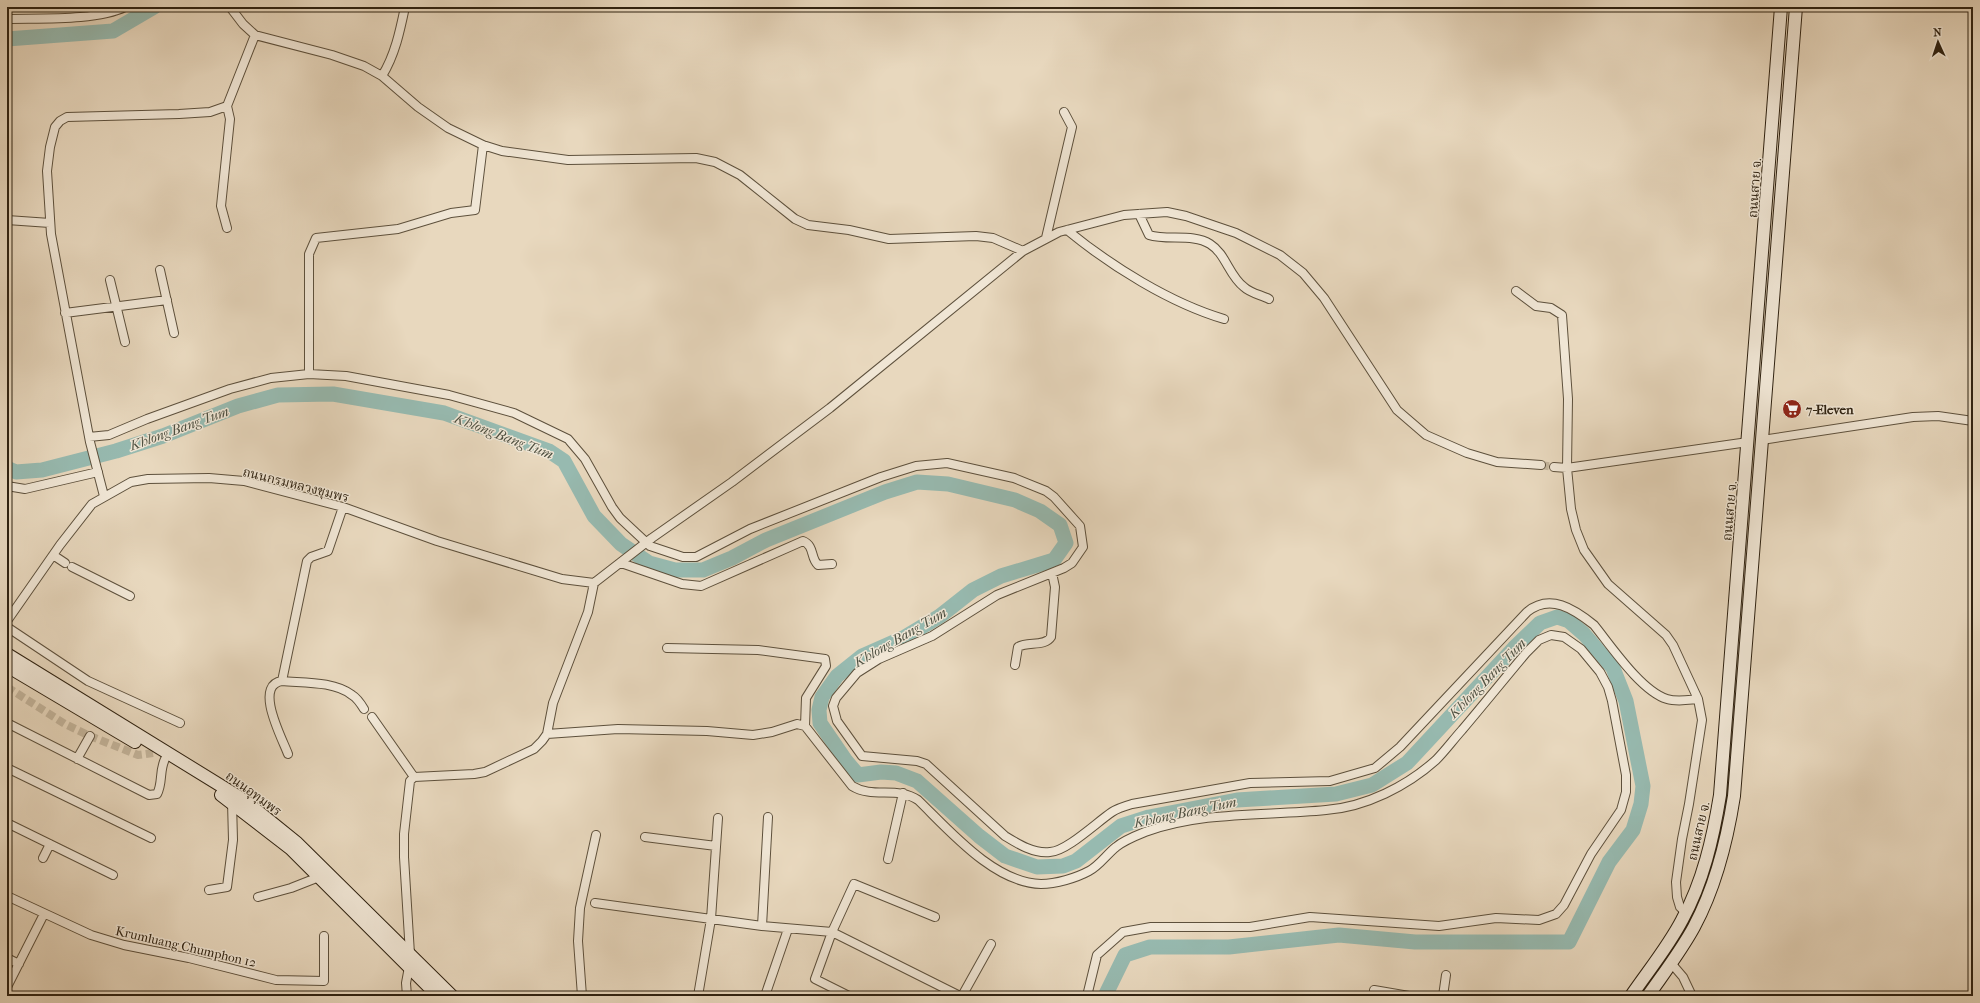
<svg xmlns="http://www.w3.org/2000/svg" width="1980" height="1003" font-family="'IM FELL French Canon','Noto Serif Thai',serif">
  <style>
    .lines { fill: none; stroke-linecap: round; stroke-linejoin: round }
    .river { stroke: #97bab0; stroke-width: 15 }
    .street-tunnel { stroke: #c3b49b; stroke-width: 8; stroke-dasharray: 8 4; stroke-linecap: butt }
    .street-casing { stroke: #5d503c; stroke-width: 10 }
    .secondary-casing { stroke: #2f2211; stroke-width: 14 }
    .street { stroke: #f0e6d5; stroke-width: 8 }
    .secondary { stroke: #f0e6d5; stroke-width: 12 }
    .labels { text-anchor: middle; stroke-width: 3; stroke-linejoin: round; paint-order: stroke }
    .street-label { font-size: 13px; fill: #2f2211; stroke: #f0e6d5 }
    .poi-label { font-size: 13px; font-weight: bold; fill: #2f2211; stroke: #f0e6d5; text-anchor: start }
    .water-label { font-size: 14px; font-style: italic; fill: #4e5041; stroke: #f0e6d5 }
  </style>
  <rect width="100%" height="100%" fill="#e8d8be"/>
  <filter id="stains"><feTurbulence type="fractalNoise" baseFrequency=".005" numOctaves="4"/><feColorMatrix values="0 0 0 0 .2 0 0 0 0 .09 0 0 0 0 .02 0 0 0 .5 -.17"/></filter>
  <radialGradient id="worn" r=".72"><stop offset=".6" stop-color="#630" stop-opacity="0"/><stop offset="1" stop-color="#630" stop-opacity=".3"/></radialGradient>
  <g class="lines">
    <!-- river -->
    <path class="river" d="M7,39L113,31L154,7
      M7,468L16,472L42,470L116,451L163,436L238,406L278,395L333,394L444,413L549,451L564,461L594,516L621,544L649,563L675,570H703L732,558L766,540L885,492L917,482L948,484L1015,500L1040,511L1060,525L1066,543L1054,560L1001,576L973,590L940,616L905,637L862,656L837,676L822,697L819,710L820,723L846,761L858,775L881,772L896,773L917,781L979,836L1005,856L1037,867L1063,866L1076,861L1121,826L1149,817L1237,800L1336,794L1372,785L1407,763L1514,648L1540,623L1557,617L1569,621L1584,634L1613,668L1626,701L1643,786L1641,804L1633,830L1609,862L1569,942H1415L1339,935L1229,947H1150L1125,955L1105,996"/>
    <!-- street-tunnel -->
    <path class="street-tunnel" d="M1541,465L1554,467
      M7,687L65,724L90,736L138,755L153,753"/>
    <defs>
      <path id="street" d="M230,7L243,24L255,35L332,55L364,66L382,76L418,107L448,128L483,145L502,151L568,160L696,158L715,162L740,175L795,219L808,225L849,230L889,239L976,236L993,238L1023,251
        M7,19C40,18 97,21 125,7
        M382,76C395,55 400,31 405,7
        M1139,214L1149,235C1167,241 1193,233 1210,244C1226,254 1229,276 1244,287C1250,293 1261,295 1269,299
        M7,220L50,223
        M227,228L221,206L230,119L227,106L255,35
        M1067,230C1111,266 1170,303 1224,319
        M1046,238L1072,127L1064,112
        M160,270L174,333
        M110,280L125,342
        M1516,291L1536,306L1551,308L1562,315L1568,399L1567,468L1571,509L1576,530L1584,550L1608,584L1666,635L1673,645L1698,699L1702,720L1689,804L1682,839L1676,882L1677,897L1680,907L1686,913
        M65,313L167,300
        M309,374V254L316,238L398,229L451,213L475,210L483,145
        M89,437L109,435L147,419L230,389L271,378L309,374L346,376L449,395L514,413L568,439L585,459L612,507L620,518L650,546L683,557H696L750,529L881,477L916,466L947,463L1014,478L1046,491L1054,497L1080,526L1083,547L1072,563L1064,568L997,595L932,636L879,659L857,673L836,698L833,706L837,721L862,756L917,761L926,764L1005,836C1018,844 1034,854 1050,852C1067,851 1097,822 1112,812C1118,808 1125,806 1132,804L1250,783L1330,781L1375,768L1400,747L1527,612C1550,593 1574,609 1594,625C1611,646 1641,691 1667,699C1677,702 1687,700 1698,699
        M1762,440L1913,417L1938,416L1973,421
        M1554,467L1567,468L1748,442
        M7,486L25,489L98,472
        M104,496L90,442L51,234L47,171L50,147L55,127L60,121L67,117L179,114L210,112L227,106
        M53,555L65,563
        M621,563L682,584L701,586L803,541C815,546 810,558 818,565L832,564
        M72,567L130,596
        M7,621L60,545L92,504L131,482L148,479L209,478L244,481L343,507L437,541L562,579L594,583L652,538L732,482L830,408L1023,251L1059,232L1124,215L1167,212L1186,216L1236,233L1280,255L1303,273L1324,298L1397,410L1426,435L1467,453L1497,462L1541,465
        M7,627L88,681L180,723
        M667,648L758,650L825,659L826,666L806,698L805,726
        M1015,665L1018,647C1027,641 1045,647 1051,637L1055,587L1052,573
        M282,681L307,561L311,557L328,551L343,507
        M372,717L414,777
        M7,723L149,795L157,794C163,783 159,771 165,759
        M547,734L618,729L707,731L753,735L772,732L797,724L805,726L852,786C873,799 897,786 918,800C949,830 994,883 1041,884C1056,884 1076,878 1089,871C1099,866 1107,854 1116,847C1123,841 1135,836 1145,832C1203,811 1265,816 1326,810C1366,807 1407,786 1436,760C1445,751 1453,740 1462,730C1484,704 1505,678 1526,653L1539,640L1551,635L1564,637L1581,649L1600,672L1608,687L1612,701L1626,775V792L1621,810L1591,854L1564,905L1556,914L1539,920L1496,918L1439,926L1310,917L1250,927H1151L1123,932L1097,955L1087,996
        M288,754C283,740 253,685 282,681C303,683 334,681 352,695C357,698 361,704 364,709
        M77,759L90,736
        M7,768L151,838
        M7,823L113,875
        M645,837L716,846
        M43,858L50,844
        M888,859L903,793
        M209,890L227,887L233,840L232,802
        M7,896L91,935L124,945L189,958L276,980L324,981V936
        M258,897L291,888L319,877
        M595,903L762,926L832,932L960,996
        M762,926L768,817
        M410,954L404,857V834L410,781L414,777L474,774L485,772L534,749L542,741L547,734L553,703L588,612L594,583
        M7,958L19,964
        M1671,963L1683,977L1692,996
        M7,987L44,914
        M1374,990L1409,996
        M407,996L406,983L409,967
        M582,996L578,941L580,908L596,835
        M698,996L711,919L718,818
        M765,996L788,929
        M849,996L815,979L832,932L854,884L935,917
        M962,996L991,944
        M1443,996L1446,975"/>
      <path id="secondary" d="M7,654L244,800L297,843L452,996
        M7,666L135,742
        M221,795L291,849L438,996
        M1631,996C1648,971 1668,947 1682,920C1703,882 1713,838 1720,795L1781,7
        M1648,996C1664,973 1681,951 1694,927C1716,886 1727,841 1734,796L1796,7"/>
    </defs>
    <!-- street casing -->
    <use href="#street" class="street-casing"/>
    <!-- secondary casing -->
    <use href="#secondary" class="secondary-casing"/>
    <!-- street -->
    <use href="#street" class="street"/>
    <!-- secondary -->
    <use href="#secondary" class="secondary"/>
  </g>
  <!-- icons -->
  <defs>
    <symbol id="supermarket-disc" viewBox="-11 -11 22 22"><circle r="9.5" fill="#8f2418" stroke="#f0e6d5"/><path d="M-6-5.5h2.5l.6 2H6L4.5 2H-2.5L-4.4-4H-6ZM-1.5 3.2a1.3 1.3 0 1 0 .1 0ZM3 3.2a1.3 1.3 0 1 0 .1 0Z" fill="#fff"/></symbol>
  </defs>
  <g fill-rule="evenodd">
    <use href="#supermarket-disc" x="1781" y="398" width="22" height="22"/>
  </g>
  <g class="labels">
    <!-- street labels -->
    <g class="street-label">
      <text transform="translate(1754 188) rotate(-86)" y="5">ถนนสาย จ.</text>
      <text transform="translate(296 484) rotate(14)" y="5">ถนนกรมหลวงชุมพร</text>
      <text transform="translate(1729 511) rotate(-85)" y="5">ถนนสาย จ.</text>
      <text transform="translate(254 793) rotate(36)" y="5">ถนนอุทุมพร</text>
      <text transform="translate(1698 831) rotate(-77)" y="5">ถนนสาย จ.</text>
      <text transform="translate(186 946) rotate(13)" y="5">Krumluang Chumphon 12</text>
    </g>
    <!-- poi labels -->
    <g class="poi-label">
      <text x="1806" y="414">7-Eleven</text>
    </g>
    <!-- water labels -->
    <g class="water-label">
      <text transform="translate(179 428) rotate(-20)" y="5">Khlong Bang Tum</text>
      <text transform="translate(504 436) rotate(21)" y="5">Khlong Bang Tum</text>
      <text transform="translate(900 637) rotate(-30)" y="5">Khlong Bang Tum</text>
      <text transform="translate(1487 678) rotate(-46)" y="5">Khlong Bang Tum</text>
      <text transform="translate(1185 812) rotate(-12)" y="5">Khlong Bang Tum</text>
    </g>
  </g>
  <!-- margin -->
  <rect width="1980" height="1003" fill="none" stroke="#e8d8be" stroke-width="24"/>
  <rect x="8" y="8" width="1964" height="987" fill="none" stroke="#2f2211" stroke-width="2"/>
  <rect x="12" y="12" width="1956" height="979" fill="none" stroke="#2f2211"/>
  <!-- north arrow -->
  <g transform="translate(1938 42) rotate(357)" stroke="#f0e6d5" stroke-width="3" paint-order="stroke">
  <path d="M0-3L7 15L0 10L-7 15Z" fill="#2f2211"/>
  <text y="-6" font-size="11" font-weight="bold" text-anchor="middle" fill="#2f2211">N</text>
  </g>
  <rect width="100%" height="100%" filter="url(#stains)"/>
  <rect width="100%" height="100%" fill="url(#worn)"/>
</svg>
